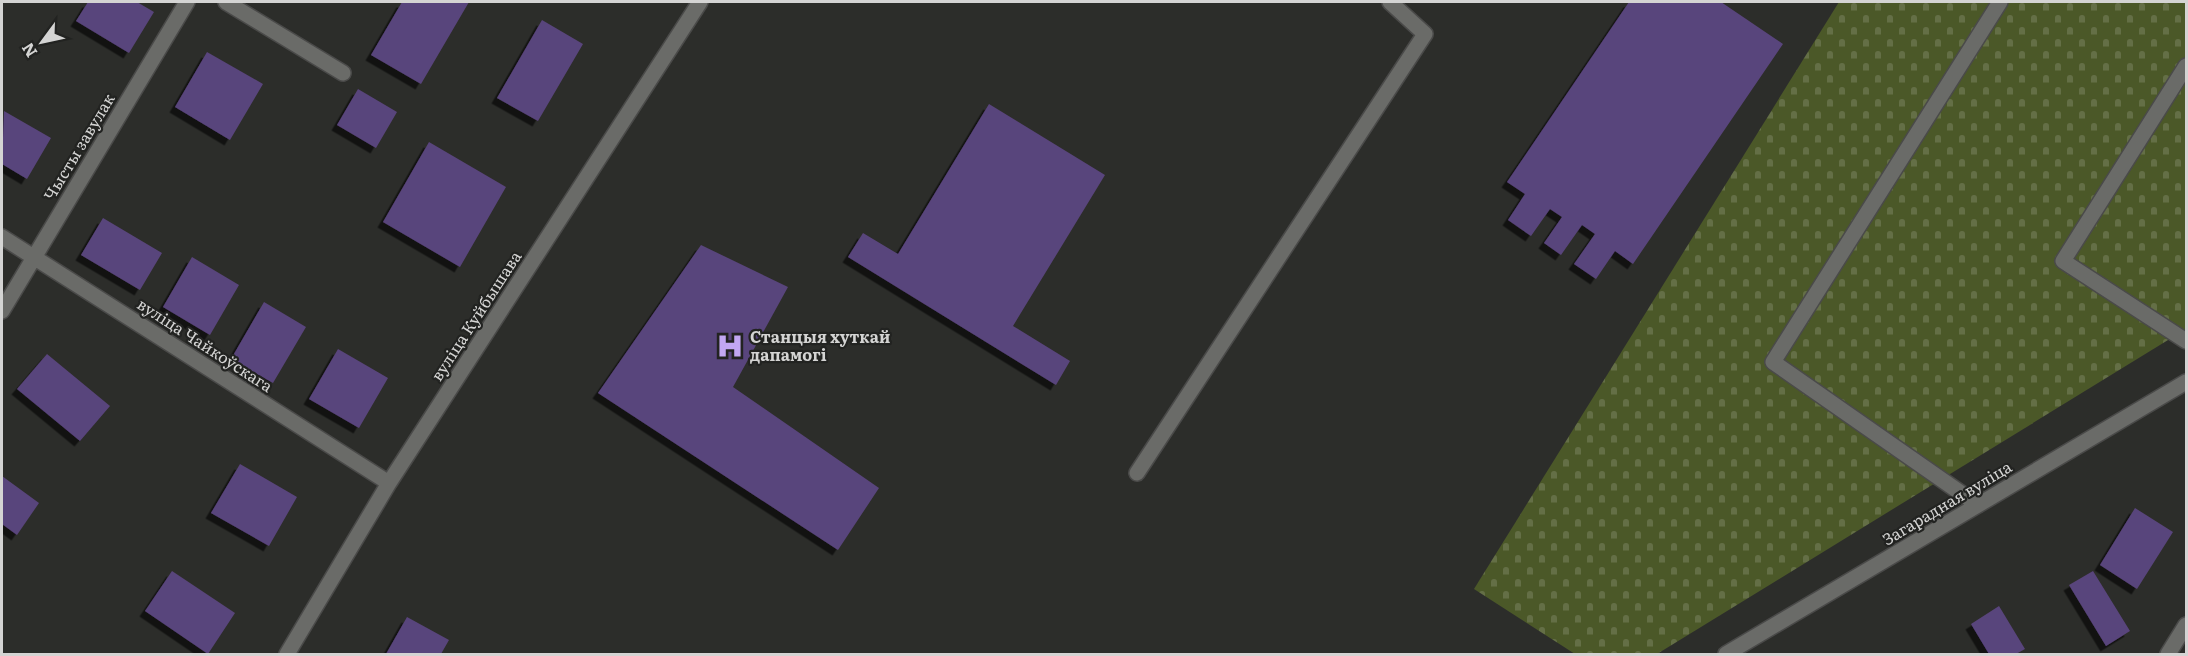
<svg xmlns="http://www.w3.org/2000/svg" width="2188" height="656" font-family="Literata,serif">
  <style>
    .cemetery { fill: url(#cemetery-stones) }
    .building { fill: #59447b; filter: url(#shadow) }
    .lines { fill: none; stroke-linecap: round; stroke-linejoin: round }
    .minor-casing { stroke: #4a4a49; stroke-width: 18 }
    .minor { stroke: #6a6b68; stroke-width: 15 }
    .labels { text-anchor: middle; stroke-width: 4.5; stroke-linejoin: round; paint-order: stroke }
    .street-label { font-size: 16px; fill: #d4d4d3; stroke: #222321 }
    .poi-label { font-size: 16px; font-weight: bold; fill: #d4d4d3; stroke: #222321; text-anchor: start }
  </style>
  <defs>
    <pattern id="cemetery-stones" width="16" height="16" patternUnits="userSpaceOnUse" patternTransform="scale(1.5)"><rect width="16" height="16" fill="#4b5828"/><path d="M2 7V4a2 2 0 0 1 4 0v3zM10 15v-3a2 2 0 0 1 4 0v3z" fill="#646f46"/></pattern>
    <filter id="shadow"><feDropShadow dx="-5.5" dy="5.5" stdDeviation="0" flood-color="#0009"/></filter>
  </defs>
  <rect width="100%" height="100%" fill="#2c2d2a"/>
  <!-- cemetery -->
  <path class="cemetery" d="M1839,2H2186V329L1657,654H1575L1474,589Z"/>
  <!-- building -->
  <path class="building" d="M88,2H137L154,12L129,53L76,21Z
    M402,2H469L421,84L371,55Z
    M1629,2H1721L1783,44L1633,264L1615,251L1596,279L1574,264L1595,234L1582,225L1561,255L1544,243L1562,217L1550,209L1531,236L1508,220L1525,194L1507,182Z
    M542,20L583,44L538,121L497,98Z
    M207,52L263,84L230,140L175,107Z
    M358,89L397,112L376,148L337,125Z
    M989,104L1105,175L1013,326L1070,361L1056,385L848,257L863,233L898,254Z
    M4,111L51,138L27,179L2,164Z
    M429,142L506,187L460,267L383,222Z
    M103,218L162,253L140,290L81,255Z
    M701,245L788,287L733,387L879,488L838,550L598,393Z
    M192,257L239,285L210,335L163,307Z
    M264,302L306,327L273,383L231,359Z
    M338,349L388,378L359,428L309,399Z
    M47,354L110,406L80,441L17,389Z
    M240,464L297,497L269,546L211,513Z
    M2,476L39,503L17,535L2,524Z
    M2135,508L2173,532L2137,589L2100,565Z
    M172,571L235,613L208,654L145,611Z
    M2093,571L2130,631L2106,646L2069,585Z
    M1999,606L2025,649L2016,654H1989L1971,624Z
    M407,617L449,640L441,654H386Z"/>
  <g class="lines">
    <defs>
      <path id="minor" d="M226,2L343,73
        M2186,66L2063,261L2186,341
        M2,237L389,483
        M2,311L187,2
        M1137,473L1425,34L1390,2
        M1978,505L1773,362L2000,2
        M287,654L389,483L700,2
        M1726,654L2186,382
        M2168,654L2186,625"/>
    </defs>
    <!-- minor casing -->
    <use href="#minor" class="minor-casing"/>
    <!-- minor -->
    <use href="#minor" class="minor"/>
  </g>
  <!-- icons -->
  <defs>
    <symbol id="hospital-bare" viewBox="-9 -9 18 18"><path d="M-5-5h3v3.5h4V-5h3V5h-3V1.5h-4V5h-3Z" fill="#c2a7f2" stroke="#222321" stroke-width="2.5" paint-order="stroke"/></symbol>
  </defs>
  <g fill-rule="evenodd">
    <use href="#hospital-bare" x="711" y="327" width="38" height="38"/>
  </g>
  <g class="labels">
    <!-- street labels -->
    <g class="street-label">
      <text transform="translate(79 147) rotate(-59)" y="6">Чысты завулак</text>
      <text transform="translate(476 316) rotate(-57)" y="6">вуліца Куйбышава</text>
      <text transform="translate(205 345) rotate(33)" y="6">вуліца Чайкоўскага</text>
      <text transform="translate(1947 503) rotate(-31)" y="6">Загарадная вуліца</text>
    </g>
    <!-- poi labels -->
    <g class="poi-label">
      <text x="750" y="343">Станцыя хуткай<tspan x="750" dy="18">дапамогі</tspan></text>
    </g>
  </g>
  <!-- border -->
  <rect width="2188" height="656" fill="none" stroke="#d4d4d3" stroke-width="6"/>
  <!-- north arrow -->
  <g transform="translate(42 42) rotate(237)" stroke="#222321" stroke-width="4.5" paint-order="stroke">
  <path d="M0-4.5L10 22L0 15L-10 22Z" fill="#d4d4d3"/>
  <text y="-9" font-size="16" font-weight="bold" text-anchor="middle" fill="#d4d4d3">N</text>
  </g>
</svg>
